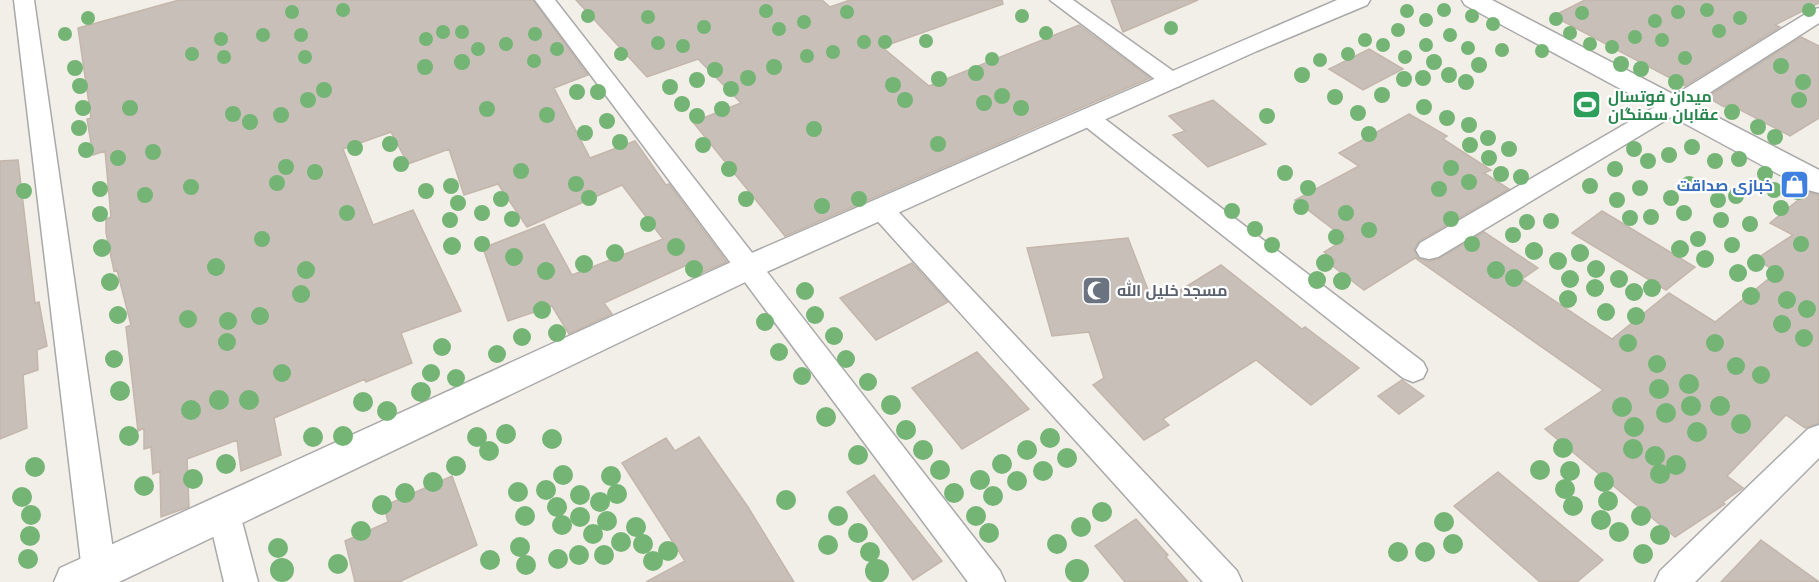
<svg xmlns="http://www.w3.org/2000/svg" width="1819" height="582" font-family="'Noto Sans',Cairo,sans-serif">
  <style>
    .building { fill: #c7bfb8; stroke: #c4b6ab; stroke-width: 1.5 }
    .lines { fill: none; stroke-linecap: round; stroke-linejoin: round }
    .minor-casing { stroke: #a9a9a9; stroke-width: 3 }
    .tertiary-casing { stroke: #a9a9a9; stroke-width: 3 }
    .minor { fill: #fff; fill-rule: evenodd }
    .tertiary { fill: #fff; fill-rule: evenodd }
    .tree { fill: #74b475 }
    .labels { text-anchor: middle; stroke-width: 4.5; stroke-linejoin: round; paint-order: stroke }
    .leisure-label { font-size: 16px; font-weight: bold; fill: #27864d; stroke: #fff; text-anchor: start }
    .shop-label { font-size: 16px; font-weight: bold; fill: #366cbe; stroke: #fff; text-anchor: end }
    .worship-label { font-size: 16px; font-weight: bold; fill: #5b616d; stroke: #fff; text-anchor: start }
  </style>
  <rect width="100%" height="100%" fill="#f2efe9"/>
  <!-- building -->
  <path class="building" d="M179,0H533L588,75L554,88L590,158L635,141L666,185L669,184L727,262L699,274L691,263L604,303L612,314L569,334L552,306L508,321L483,248L544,224L572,275L663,239L622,185L527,227L498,184L464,195L449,149L408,164L391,132L343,149L373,225L413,210L461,311L401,333L412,363L366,382L365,379L274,418L281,455L241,471L237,440L187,459L189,507L161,517L160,471L153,474L151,447L144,449V428L138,431L126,327L131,325L117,270L114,271L106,233V219L111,217L105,151L93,155L87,119L91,118L78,28Z
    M576,0H822L830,7L850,0H1002L1003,4L882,47L929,86L1079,25L1150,78L785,236L693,122L741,103L698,59L647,77Z
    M1111,0H1198L1123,32Z
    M1585,0H1819V3L1775,25L1780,27L1685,86L1553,16Z
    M1801,37L1819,46V118L1790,136L1729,104L1724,107L1707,97Z
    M1369,49L1403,69L1363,90L1329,69Z
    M1213,100L1266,144L1208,167L1173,135L1185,131L1169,116Z
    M1409,114L1447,136L1443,139L1491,170L1484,173L1509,189L1419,241L1414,249L1418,258L1429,261L1438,259L1484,232L1538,268L1522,279L1612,339L1669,293L1715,322L1777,272L1756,259L1793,235L1770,223L1808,192L1819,195V423L1805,428L1786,415L1727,476L1743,488L1723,502L1725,504L1675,537L1545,429L1603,390L1415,258L1364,290L1330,264L1335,260L1324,252L1346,239L1295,200L1359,166L1339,153Z
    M18,160L35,303L39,302L47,346L37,350L38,370L23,375L27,428L0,439V161Z
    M1602,211L1695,267L1666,290L1572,233Z
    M1128,238L1150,295L1167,285L1176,293L1221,265L1302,329L1305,327L1359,368L1311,405L1256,360L1163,419L1169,425L1144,440L1093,385L1104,378L1089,332L1052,336L1027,248Z
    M912,263L948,302L876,340L840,298Z
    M977,352L1029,409L962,449L912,388Z
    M1402,380L1424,396L1399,414L1378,396Z
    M699,437L748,507L794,582H646L685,561L622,463L666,438L675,451Z
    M1498,472L1603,560L1577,582H1540L1454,506Z
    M874,475L942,561L913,580L847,492Z
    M452,476L477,545L399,582H355L345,541L388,522L384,506Z
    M1136,519L1168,555L1166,557L1188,582H1125L1095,546Z
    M1761,540L1819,582H1721Z"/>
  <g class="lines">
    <defs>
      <path id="minor" d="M14,0H34L116,571L111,582H87L82,571Z
        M535,0H555L1000,571L1005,582H968Z
        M1050,0H1073L1180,76L1183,81L1180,86L1172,88L1164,86Z
        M1819,8V23L1681,111L1438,257L1429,259L1420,257L1416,250L1420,243L1665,101L1812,10Z
        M1089,111L1097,113L1423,362L1427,370L1423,378L1413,382L1403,378L1081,123L1078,118L1081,113Z
        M881,200L890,203L1237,571L1242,582H1203L872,215L869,209L872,203Z
        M1819,425V458L1695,582H1655L1660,571L1808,429Z
        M224,499L235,504L240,514L258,582H224L208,514L213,504Z"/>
      <path id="tertiary" d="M1337,0H1370L1367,5L1257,51L760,275L119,582H54L60,568L738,259Z
        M1462,0H1492L1819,170V193L1808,190L1465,5Z"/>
    </defs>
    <!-- minor casing -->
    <use href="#minor" class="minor-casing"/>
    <!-- tertiary casing -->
    <use href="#tertiary" class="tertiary-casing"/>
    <!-- minor -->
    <use href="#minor" class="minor"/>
    <!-- tertiary -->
    <use href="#tertiary" class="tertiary"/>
  </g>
  <!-- trees -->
  <g class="tree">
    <circle cx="343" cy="10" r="7"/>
    <circle cx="1444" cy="10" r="7"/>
    <circle cx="1707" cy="10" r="7"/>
    <circle cx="1809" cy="10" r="7"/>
    <circle cx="766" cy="11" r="7"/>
    <circle cx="1407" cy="11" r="7"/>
    <circle cx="292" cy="12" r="7"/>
    <circle cx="847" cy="12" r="7"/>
    <circle cx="1678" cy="12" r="7"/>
    <circle cx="1582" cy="13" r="7"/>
    <circle cx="588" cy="16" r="7"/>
    <circle cx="1022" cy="16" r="7"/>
    <circle cx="1472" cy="16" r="7"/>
    <circle cx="648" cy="17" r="7"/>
    <circle cx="88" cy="18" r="7"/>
    <circle cx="1740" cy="18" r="7"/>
    <circle cx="1556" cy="19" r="7"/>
    <circle cx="1426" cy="20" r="7"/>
    <circle cx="1655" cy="21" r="7"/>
    <circle cx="804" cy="22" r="7"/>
    <circle cx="1493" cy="24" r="7"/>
    <circle cx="704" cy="27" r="7"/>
    <circle cx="1171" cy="28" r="7"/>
    <circle cx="779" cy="29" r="7"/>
    <circle cx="1398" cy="30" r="7"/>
    <circle cx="1719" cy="31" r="7"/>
    <circle cx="443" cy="32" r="7"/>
    <circle cx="462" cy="32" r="7"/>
    <circle cx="1046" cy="33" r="7"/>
    <circle cx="1570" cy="33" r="7"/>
    <circle cx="65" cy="34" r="7"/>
    <circle cx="535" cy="34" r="7"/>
    <circle cx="263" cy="35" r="7"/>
    <circle cx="301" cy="35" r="7"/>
    <circle cx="1450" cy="35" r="7"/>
    <circle cx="1635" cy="37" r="7"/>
    <circle cx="221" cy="39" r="7"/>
    <circle cx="426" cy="39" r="7"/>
    <circle cx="1365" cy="40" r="7"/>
    <circle cx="1662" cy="40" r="7"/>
    <circle cx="926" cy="41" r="7"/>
    <circle cx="864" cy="42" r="7"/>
    <circle cx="885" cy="42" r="7"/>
    <circle cx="658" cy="43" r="7"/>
    <circle cx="506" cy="44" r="7"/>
    <circle cx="1590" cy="44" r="7"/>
    <circle cx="1383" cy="45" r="7"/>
    <circle cx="1426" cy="45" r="7"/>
    <circle cx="683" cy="46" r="7"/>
    <circle cx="1612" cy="47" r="7"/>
    <circle cx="1468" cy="48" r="7"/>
    <circle cx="478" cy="49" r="7"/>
    <circle cx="557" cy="49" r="7"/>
    <circle cx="1502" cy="50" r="7"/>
    <circle cx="1542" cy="51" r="7"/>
    <circle cx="833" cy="52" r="7"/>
    <circle cx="192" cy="54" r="7"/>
    <circle cx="621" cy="54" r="7"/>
    <circle cx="1348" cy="54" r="7"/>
    <circle cx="807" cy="56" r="7"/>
    <circle cx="224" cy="57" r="7"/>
    <circle cx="305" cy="57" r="7"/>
    <circle cx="1405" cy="57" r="7"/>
    <circle cx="1685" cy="58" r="7"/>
    <circle cx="992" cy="59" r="7"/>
    <circle cx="1320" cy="60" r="7"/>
    <circle cx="534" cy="61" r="7"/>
    <circle cx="462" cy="62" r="8"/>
    <circle cx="1434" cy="62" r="8"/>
    <circle cx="1621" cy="64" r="8"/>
    <circle cx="1479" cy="65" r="8"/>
    <circle cx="1781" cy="66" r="8"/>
    <circle cx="425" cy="67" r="8"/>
    <circle cx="774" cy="67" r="8"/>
    <circle cx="75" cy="68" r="8"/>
    <circle cx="1641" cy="69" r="8"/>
    <circle cx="715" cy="70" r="8"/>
    <circle cx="976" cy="73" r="8"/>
    <circle cx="1302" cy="75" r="8"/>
    <circle cx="1449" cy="75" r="8"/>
    <circle cx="748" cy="78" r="8"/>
    <circle cx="1423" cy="78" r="8"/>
    <circle cx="939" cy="79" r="8"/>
    <circle cx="1404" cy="79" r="8"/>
    <circle cx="697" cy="80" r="8"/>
    <circle cx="1466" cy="82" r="8"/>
    <circle cx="1676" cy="82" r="8"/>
    <circle cx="1803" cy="82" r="8"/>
    <circle cx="893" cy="85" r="8"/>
    <circle cx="80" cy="86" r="8"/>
    <circle cx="670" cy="87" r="8"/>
    <circle cx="731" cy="89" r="8"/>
    <circle cx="324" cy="90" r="8"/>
    <circle cx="577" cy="92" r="8"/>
    <circle cx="598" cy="92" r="8"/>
    <circle cx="1382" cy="95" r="8"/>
    <circle cx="1002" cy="96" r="8"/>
    <circle cx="1335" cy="97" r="8"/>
    <circle cx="308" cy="100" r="8"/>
    <circle cx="905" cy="100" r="8"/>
    <circle cx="1799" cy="100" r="8"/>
    <circle cx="984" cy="103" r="8"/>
    <circle cx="682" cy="104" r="8"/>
    <circle cx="1424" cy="107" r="8"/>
    <circle cx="83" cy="108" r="8"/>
    <circle cx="130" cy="108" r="8"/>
    <circle cx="1021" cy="108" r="8"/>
    <circle cx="487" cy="109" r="8"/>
    <circle cx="722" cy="109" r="8"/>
    <circle cx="1732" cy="112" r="8"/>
    <circle cx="1358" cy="113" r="8"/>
    <circle cx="233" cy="114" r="8"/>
    <circle cx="281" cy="115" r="8"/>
    <circle cx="547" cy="115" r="8"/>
    <circle cx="697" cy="116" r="8"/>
    <circle cx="1267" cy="116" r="8"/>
    <circle cx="1447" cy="118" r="8"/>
    <circle cx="607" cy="121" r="8"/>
    <circle cx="250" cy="122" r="8"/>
    <circle cx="1469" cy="125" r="8"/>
    <circle cx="1758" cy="127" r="8"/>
    <circle cx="79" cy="128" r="8"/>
    <circle cx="814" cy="129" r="8"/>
    <circle cx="585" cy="133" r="8"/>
    <circle cx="1369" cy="134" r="8"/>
    <circle cx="1775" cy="137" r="8"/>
    <circle cx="1488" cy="138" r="8"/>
    <circle cx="620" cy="142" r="8"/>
    <circle cx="390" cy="144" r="8"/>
    <circle cx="938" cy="144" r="8"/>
    <circle cx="703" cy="145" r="8"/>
    <circle cx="1470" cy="145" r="8"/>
    <circle cx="1692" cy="147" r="8"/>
    <circle cx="355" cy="148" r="8"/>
    <circle cx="1509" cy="149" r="8"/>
    <circle cx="1634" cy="149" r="8"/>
    <circle cx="86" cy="150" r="8"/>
    <circle cx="153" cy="152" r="8"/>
    <circle cx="1669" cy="155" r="8"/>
    <circle cx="118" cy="158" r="8"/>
    <circle cx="1489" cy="158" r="8"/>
    <circle cx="1739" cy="159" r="8"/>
    <circle cx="1648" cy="161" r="8"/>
    <circle cx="1715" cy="161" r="8"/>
    <circle cx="401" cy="164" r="8"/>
    <circle cx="286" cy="167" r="8"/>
    <circle cx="1451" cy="168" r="8"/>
    <circle cx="729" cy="169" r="8"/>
    <circle cx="1615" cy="169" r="8"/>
    <circle cx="521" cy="171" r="8"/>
    <circle cx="315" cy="172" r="8"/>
    <circle cx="1285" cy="173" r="8"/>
    <circle cx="1501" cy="174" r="8"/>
    <circle cx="1765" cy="174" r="8"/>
    <circle cx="1521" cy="177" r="8"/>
    <circle cx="1469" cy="182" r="8"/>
    <circle cx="277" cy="183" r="8"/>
    <circle cx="576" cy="184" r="8"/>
    <circle cx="1689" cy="184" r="8"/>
    <circle cx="451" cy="186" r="8"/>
    <circle cx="1590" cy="186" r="8"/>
    <circle cx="191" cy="187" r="8"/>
    <circle cx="1308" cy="188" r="8"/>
    <circle cx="1640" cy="188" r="8"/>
    <circle cx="100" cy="189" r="8"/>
    <circle cx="1439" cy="189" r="8"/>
    <circle cx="1774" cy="190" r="8"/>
    <circle cx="24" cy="191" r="8"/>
    <circle cx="426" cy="191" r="8"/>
    <circle cx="1798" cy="192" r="8"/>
    <circle cx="145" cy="195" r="8"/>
    <circle cx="1736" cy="196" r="8"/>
    <circle cx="589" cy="198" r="8"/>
    <circle cx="1671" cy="198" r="8"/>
    <circle cx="501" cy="199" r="8"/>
    <circle cx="746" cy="199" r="8"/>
    <circle cx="859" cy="199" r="8"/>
    <circle cx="1617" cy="200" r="8"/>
    <circle cx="1718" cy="200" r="8"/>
    <circle cx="458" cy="203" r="8"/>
    <circle cx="822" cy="206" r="8"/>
    <circle cx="1301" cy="207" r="8"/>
    <circle cx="1781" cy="208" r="8"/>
    <circle cx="1232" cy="211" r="8"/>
    <circle cx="347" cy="213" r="8"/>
    <circle cx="482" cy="213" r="8"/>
    <circle cx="1346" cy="213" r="8"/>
    <circle cx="1684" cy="213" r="8"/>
    <circle cx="100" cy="214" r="8"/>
    <circle cx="1651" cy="217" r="8"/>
    <circle cx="1630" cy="218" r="8"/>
    <circle cx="512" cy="219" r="8"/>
    <circle cx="1451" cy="219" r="8"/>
    <circle cx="450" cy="220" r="8"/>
    <circle cx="1721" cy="220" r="8"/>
    <circle cx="1551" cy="221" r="8"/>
    <circle cx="1527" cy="222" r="8"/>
    <circle cx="648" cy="224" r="8"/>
    <circle cx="1750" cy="224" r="8"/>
    <circle cx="1255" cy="229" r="8"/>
    <circle cx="1369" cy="230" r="8"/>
    <circle cx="1513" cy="235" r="8"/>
    <circle cx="1336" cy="237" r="8"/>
    <circle cx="262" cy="239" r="8"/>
    <circle cx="1698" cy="239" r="8"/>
    <circle cx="482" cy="244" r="8"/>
    <circle cx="1472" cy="244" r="8"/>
    <circle cx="1801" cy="244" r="8"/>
    <circle cx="1272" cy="245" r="8"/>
    <circle cx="1732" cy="245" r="8"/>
    <circle cx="452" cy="246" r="9"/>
    <circle cx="676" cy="247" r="9"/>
    <circle cx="102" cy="248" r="9"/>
    <circle cx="1680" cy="249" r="9"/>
    <circle cx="1534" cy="251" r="9"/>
    <circle cx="615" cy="253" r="9"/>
    <circle cx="1580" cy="253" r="9"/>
    <circle cx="514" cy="257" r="9"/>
    <circle cx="1705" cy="259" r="9"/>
    <circle cx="1558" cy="261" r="9"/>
    <circle cx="1325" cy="263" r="9"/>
    <circle cx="1756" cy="263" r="9"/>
    <circle cx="584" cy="264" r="9"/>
    <circle cx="216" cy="267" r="9"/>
    <circle cx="694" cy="269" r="9"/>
    <circle cx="1596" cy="269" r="9"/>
    <circle cx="306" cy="270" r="9"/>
    <circle cx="1496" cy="270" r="9"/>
    <circle cx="546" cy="271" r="9"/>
    <circle cx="1738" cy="273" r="9"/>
    <circle cx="1775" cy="274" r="9"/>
    <circle cx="1514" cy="278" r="9"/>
    <circle cx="1570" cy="279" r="9"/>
    <circle cx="1619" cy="279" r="9"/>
    <circle cx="1317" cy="280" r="9"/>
    <circle cx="1342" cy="281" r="9"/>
    <circle cx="110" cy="282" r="9"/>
    <circle cx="1595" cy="288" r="9"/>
    <circle cx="1652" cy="288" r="9"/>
    <circle cx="805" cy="291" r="9"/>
    <circle cx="1634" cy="292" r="9"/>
    <circle cx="301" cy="294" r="9"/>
    <circle cx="1751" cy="296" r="9"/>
    <circle cx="1568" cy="299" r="9"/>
    <circle cx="1787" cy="300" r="9"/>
    <circle cx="1807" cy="309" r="9"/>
    <circle cx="542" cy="310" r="9"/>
    <circle cx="1606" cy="312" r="9"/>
    <circle cx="118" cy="315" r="9"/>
    <circle cx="815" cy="315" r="9"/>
    <circle cx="260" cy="316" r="9"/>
    <circle cx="1636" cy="316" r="9"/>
    <circle cx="188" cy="319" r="9"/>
    <circle cx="228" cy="321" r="9"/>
    <circle cx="765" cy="322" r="9"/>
    <circle cx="1782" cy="324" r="9"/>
    <circle cx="557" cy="333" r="9"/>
    <circle cx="834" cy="336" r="9"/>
    <circle cx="522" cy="337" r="9"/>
    <circle cx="1804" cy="338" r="9"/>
    <circle cx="227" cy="342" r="9"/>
    <circle cx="1628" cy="343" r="9"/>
    <circle cx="1715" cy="343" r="9"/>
    <circle cx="442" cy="347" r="9"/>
    <circle cx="779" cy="352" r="9"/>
    <circle cx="497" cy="354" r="9"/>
    <circle cx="114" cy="359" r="9"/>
    <circle cx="846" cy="359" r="9"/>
    <circle cx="1657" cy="364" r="9"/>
    <circle cx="1736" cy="366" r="9"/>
    <circle cx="282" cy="373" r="9"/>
    <circle cx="431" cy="373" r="9"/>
    <circle cx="1761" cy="375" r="9"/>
    <circle cx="802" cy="376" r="9"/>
    <circle cx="456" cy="378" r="9"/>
    <circle cx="868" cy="382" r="9"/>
    <circle cx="1689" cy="384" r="10"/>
    <circle cx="1659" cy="389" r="10"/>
    <circle cx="120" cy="391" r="10"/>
    <circle cx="421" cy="392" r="10"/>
    <circle cx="219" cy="400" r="10"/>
    <circle cx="249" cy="400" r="10"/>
    <circle cx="363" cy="402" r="10"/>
    <circle cx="891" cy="405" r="10"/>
    <circle cx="1691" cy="406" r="10"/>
    <circle cx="1720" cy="406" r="10"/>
    <circle cx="1622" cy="407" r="10"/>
    <circle cx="191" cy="410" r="10"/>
    <circle cx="387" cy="411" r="10"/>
    <circle cx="1666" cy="413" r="10"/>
    <circle cx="826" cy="417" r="10"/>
    <circle cx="1741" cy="424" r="10"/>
    <circle cx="1634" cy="427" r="10"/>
    <circle cx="906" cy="430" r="10"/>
    <circle cx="1697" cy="432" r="10"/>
    <circle cx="506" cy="434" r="10"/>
    <circle cx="129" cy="436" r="10"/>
    <circle cx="343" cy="436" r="10"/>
    <circle cx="313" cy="437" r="10"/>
    <circle cx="477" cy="437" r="10"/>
    <circle cx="1050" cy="438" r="10"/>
    <circle cx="552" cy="439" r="10"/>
    <circle cx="1563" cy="448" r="10"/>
    <circle cx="1633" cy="449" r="10"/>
    <circle cx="923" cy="450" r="10"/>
    <circle cx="1027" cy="450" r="10"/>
    <circle cx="489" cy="451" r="10"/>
    <circle cx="858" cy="455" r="10"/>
    <circle cx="1655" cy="456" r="10"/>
    <circle cx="1067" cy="458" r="10"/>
    <circle cx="226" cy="464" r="10"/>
    <circle cx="1002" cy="464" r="10"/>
    <circle cx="1676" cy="465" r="10"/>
    <circle cx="456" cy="466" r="10"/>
    <circle cx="35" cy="467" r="10"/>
    <circle cx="940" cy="470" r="10"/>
    <circle cx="1540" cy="470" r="10"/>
    <circle cx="1043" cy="471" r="10"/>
    <circle cx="1570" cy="471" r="10"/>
    <circle cx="1660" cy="474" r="10"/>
    <circle cx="563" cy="475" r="10"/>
    <circle cx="611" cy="476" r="10"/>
    <circle cx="193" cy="479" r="10"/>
    <circle cx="980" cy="480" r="10"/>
    <circle cx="1017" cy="481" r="10"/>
    <circle cx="433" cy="482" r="10"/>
    <circle cx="1604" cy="482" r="10"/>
    <circle cx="144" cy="486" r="10"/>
    <circle cx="1565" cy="489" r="10"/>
    <circle cx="546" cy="490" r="10"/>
    <circle cx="518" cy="492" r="10"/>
    <circle cx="405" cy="493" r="10"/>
    <circle cx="954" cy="493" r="10"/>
    <circle cx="617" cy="494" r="10"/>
    <circle cx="580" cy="495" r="10"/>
    <circle cx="993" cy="496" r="10"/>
    <circle cx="22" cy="497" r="10"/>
    <circle cx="786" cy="500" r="10"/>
    <circle cx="1608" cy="501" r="10"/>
    <circle cx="600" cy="502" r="10"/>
    <circle cx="382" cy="505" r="10"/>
    <circle cx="1573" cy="506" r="10"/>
    <circle cx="557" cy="507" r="10"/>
    <circle cx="1102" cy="512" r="10"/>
    <circle cx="31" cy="515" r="10"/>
    <circle cx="525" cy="516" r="10"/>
    <circle cx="838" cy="516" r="10"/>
    <circle cx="976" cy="516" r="10"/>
    <circle cx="1641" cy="516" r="10"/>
    <circle cx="580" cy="517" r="10"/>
    <circle cx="1601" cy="520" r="10"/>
    <circle cx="607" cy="521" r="10"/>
    <circle cx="1444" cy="522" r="10"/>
    <circle cx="562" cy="525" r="10"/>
    <circle cx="636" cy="527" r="10"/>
    <circle cx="1081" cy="527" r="10"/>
    <circle cx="361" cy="531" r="10"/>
    <circle cx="1619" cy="532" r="10"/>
    <circle cx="858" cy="533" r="10"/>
    <circle cx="989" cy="533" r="10"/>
    <circle cx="593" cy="534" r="10"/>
    <circle cx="1660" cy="535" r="10"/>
    <circle cx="30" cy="536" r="10"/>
    <circle cx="621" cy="542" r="10"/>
    <circle cx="643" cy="544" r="10"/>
    <circle cx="1057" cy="544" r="10"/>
    <circle cx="1453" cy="544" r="10"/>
    <circle cx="828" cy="545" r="10"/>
    <circle cx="520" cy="547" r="10"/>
    <circle cx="278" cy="548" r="10"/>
    <circle cx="668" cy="551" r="10"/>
    <circle cx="870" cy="552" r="10"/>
    <circle cx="1398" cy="552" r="10"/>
    <circle cx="1425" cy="552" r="10"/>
    <circle cx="1643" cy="554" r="10"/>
    <circle cx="579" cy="555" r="10"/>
    <circle cx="604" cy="555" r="10"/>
    <circle cx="28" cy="559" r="10"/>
    <circle cx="558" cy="559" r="10"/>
    <circle cx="490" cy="560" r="10"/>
    <circle cx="653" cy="561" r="10"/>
    <circle cx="338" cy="564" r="10"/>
    <circle cx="526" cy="565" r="10"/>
    <circle cx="282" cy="570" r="12"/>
    <circle cx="877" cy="571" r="12"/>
    <circle cx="1077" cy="571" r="12"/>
  </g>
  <!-- icons -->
  <defs>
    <symbol id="stadium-square" viewBox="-11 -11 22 22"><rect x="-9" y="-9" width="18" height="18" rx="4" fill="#2e9e5b" stroke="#fff"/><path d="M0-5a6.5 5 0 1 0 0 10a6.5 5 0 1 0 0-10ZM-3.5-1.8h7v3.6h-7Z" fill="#fff"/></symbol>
    <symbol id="shop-square" viewBox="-11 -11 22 22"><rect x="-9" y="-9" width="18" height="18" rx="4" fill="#3f7fe0" stroke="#fff"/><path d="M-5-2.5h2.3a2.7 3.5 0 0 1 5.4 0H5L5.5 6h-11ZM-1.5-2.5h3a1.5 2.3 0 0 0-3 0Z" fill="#fff"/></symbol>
    <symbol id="mosque-square" viewBox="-11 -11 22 22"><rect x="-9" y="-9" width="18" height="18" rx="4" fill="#6b7280" stroke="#fff"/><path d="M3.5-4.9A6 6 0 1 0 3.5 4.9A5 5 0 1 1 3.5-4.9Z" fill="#fff"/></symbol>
  </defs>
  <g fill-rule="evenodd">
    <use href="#stadium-square" x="1570" y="88" width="33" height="33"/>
    <use href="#shop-square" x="1778" y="168" width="33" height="33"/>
    <use href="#mosque-square" x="1080" y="274" width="33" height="33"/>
  </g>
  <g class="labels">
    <!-- leisure labels -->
    <g class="leisure-label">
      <text x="1608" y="102">میدان فوتسال<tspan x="1608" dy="18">عقابان سمنگان</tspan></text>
    </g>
    <!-- shop labels -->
    <g class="shop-label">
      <text x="1773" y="191">خبازی صداقت</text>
    </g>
    <!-- worship labels -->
    <g class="worship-label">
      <text x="1117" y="296">مسجد خلیل الله</text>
    </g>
  </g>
</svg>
